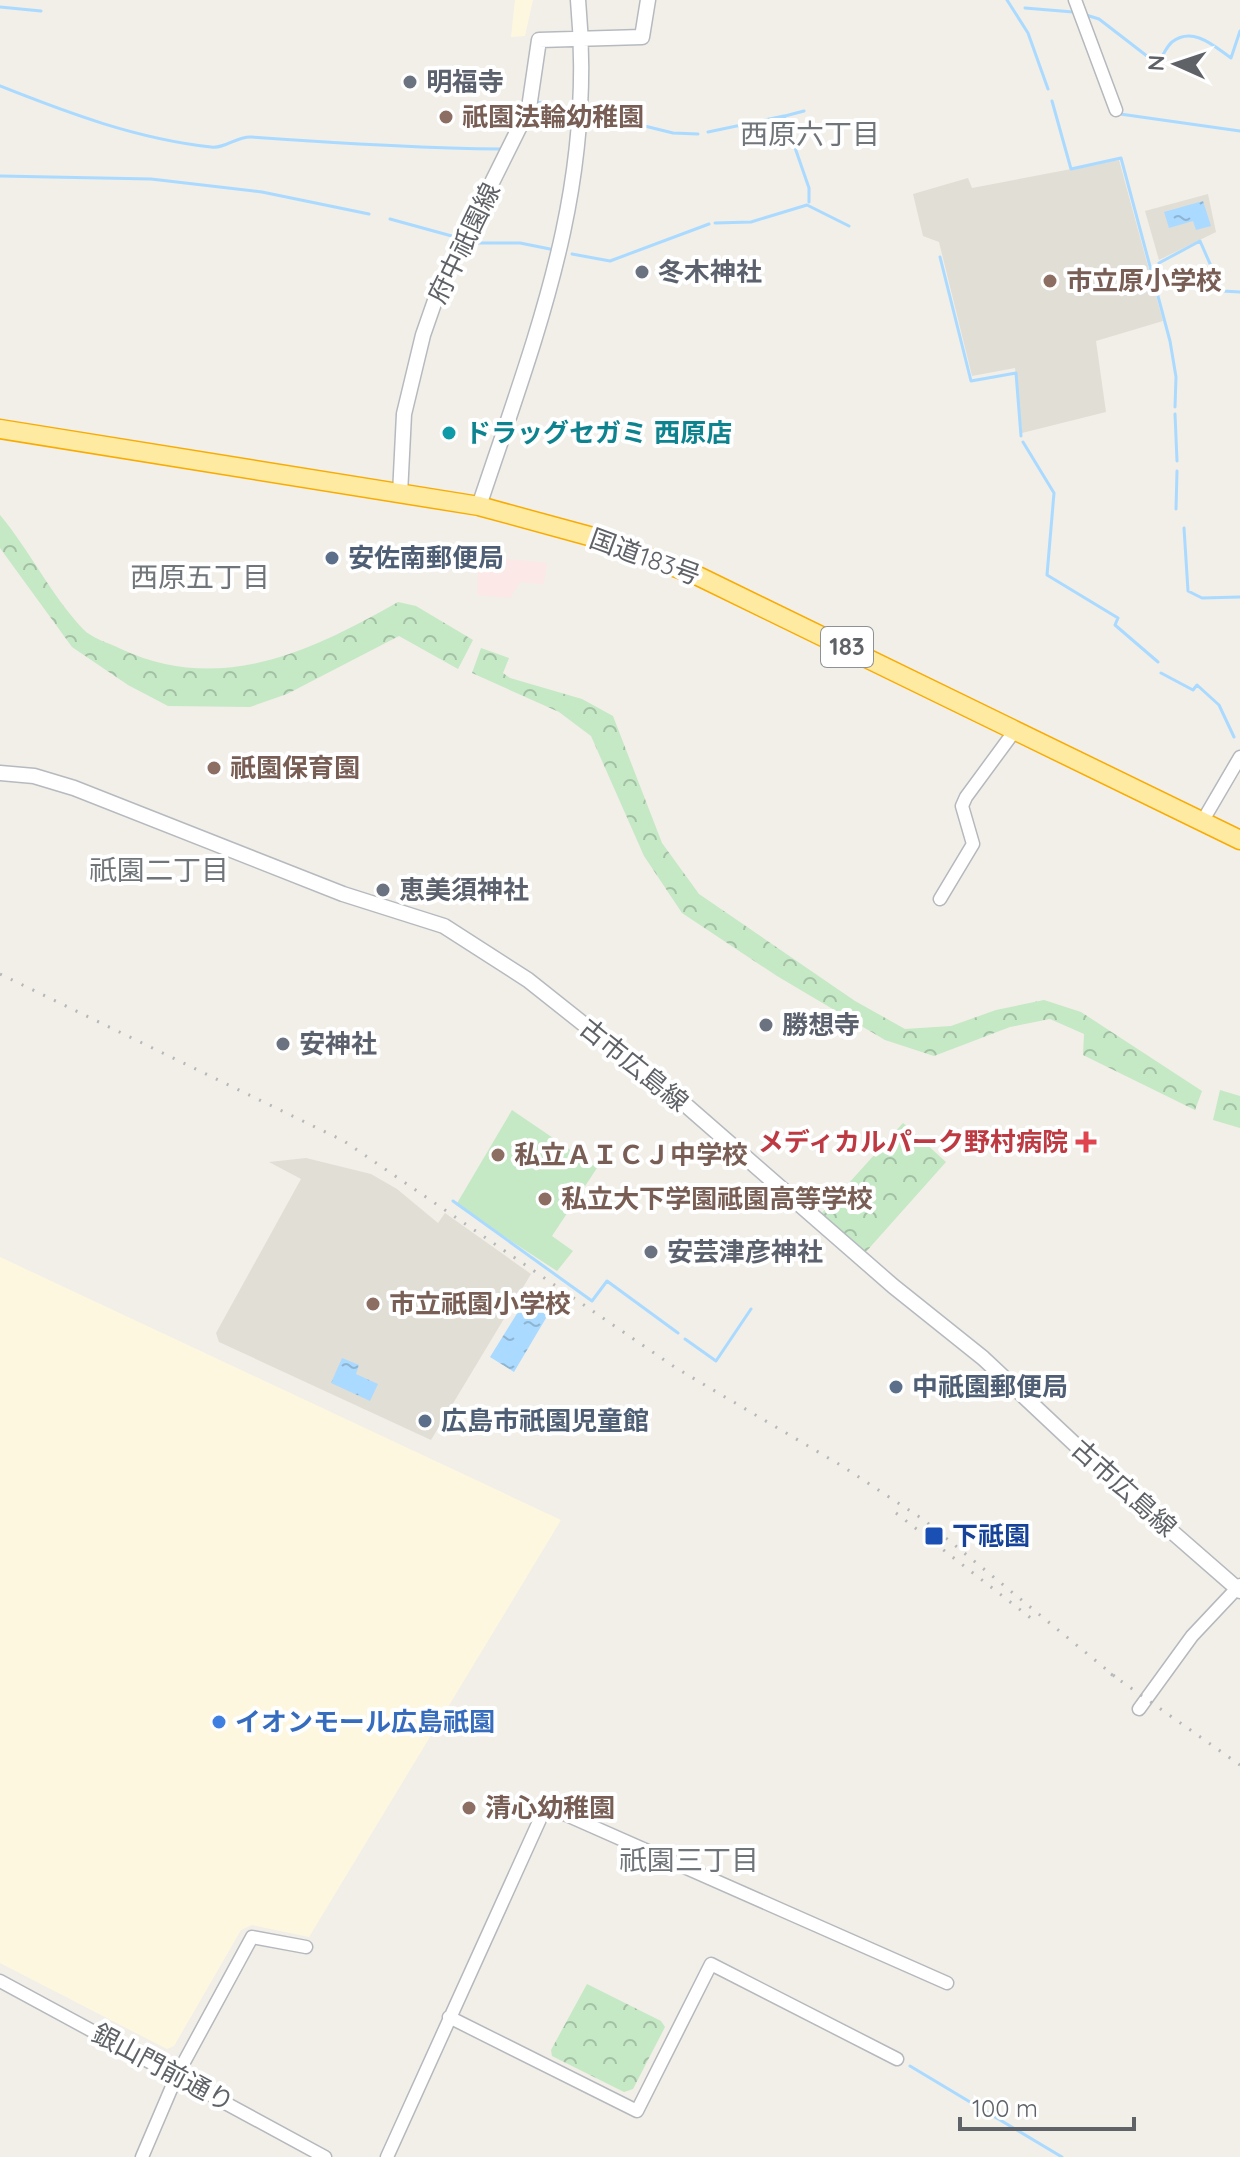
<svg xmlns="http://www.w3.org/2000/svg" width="1240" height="2157" font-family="Quicksand,'Noto Sans JP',sans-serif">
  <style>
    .commercial { fill: #fef7e0 }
    .education { fill: #e1ded6 }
    .medical { fill: #fce8e6 }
    .park { fill: url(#park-crowns) }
    .garden { fill: #c5e8c5 }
    .water { fill: url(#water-ripples) }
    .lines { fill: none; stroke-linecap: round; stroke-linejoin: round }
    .stream { stroke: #aadaff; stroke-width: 3 }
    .tertiary-casing { stroke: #b5b8bc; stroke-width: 15 }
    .secondary-casing { stroke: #b6babf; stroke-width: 17 }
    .trunk-casing { stroke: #f9ab00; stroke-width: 21 }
    .tertiary { stroke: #fff; stroke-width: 12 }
    .secondary { stroke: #fff; stroke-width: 14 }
    .trunk { stroke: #feeaa1; stroke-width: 18 }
    .rail { stroke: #b6b7b8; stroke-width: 3; stroke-dasharray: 2 10; stroke-linecap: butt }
    .worship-dot { fill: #6b7280; stroke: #fff; stroke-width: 3 }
    .education-dot { fill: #8d6e63; stroke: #fff; stroke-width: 3 }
    .culture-dot { fill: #0f9aa8; stroke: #fff; stroke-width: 3 }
    .service-dot { fill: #5c6f8a; stroke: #fff; stroke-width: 3 }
    .health-dot { fill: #e0444e; stroke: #fff; stroke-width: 3 }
    .transit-dot { fill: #1a4fb4; stroke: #fff; stroke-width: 3 }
    .shop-dot { fill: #3f7fe0; stroke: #fff; stroke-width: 3 }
    .labels { text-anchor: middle; stroke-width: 8; stroke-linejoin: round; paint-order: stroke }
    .shield { fill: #fff; stroke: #8f9295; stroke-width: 2 }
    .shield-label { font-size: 24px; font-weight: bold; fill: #5f6368 }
    .worship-label { font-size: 26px; font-weight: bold; fill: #5b616d; stroke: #fff; text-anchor: start }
    .education-label { font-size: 26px; font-weight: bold; fill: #785e54; stroke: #fff; text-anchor: start }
    .street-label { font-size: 26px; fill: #5f6368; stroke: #fff }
    .culture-label { font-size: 26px; font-weight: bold; fill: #0d838f; stroke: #fff; text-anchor: start }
    .service-label { font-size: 26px; font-weight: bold; fill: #4e5e75; stroke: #fff; text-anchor: start }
    .health-label { font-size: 26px; font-weight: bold; fill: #be3a42; stroke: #fff; text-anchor: end }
    .transit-label { font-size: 26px; font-weight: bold; fill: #164399; stroke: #fff; text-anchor: start }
    .shop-label { font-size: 26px; font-weight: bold; fill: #366cbe; stroke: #fff; text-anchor: start }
    .neighbourhood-label { font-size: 28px; fill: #70757a; stroke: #fff }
  </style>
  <defs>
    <pattern id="park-crowns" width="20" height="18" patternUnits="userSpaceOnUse" patternTransform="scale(2)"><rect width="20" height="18" fill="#c5e8c5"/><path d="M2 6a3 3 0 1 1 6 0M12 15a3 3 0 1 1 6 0" fill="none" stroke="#a3c0a4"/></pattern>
    <pattern id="water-ripples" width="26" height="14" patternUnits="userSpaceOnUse" patternTransform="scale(2)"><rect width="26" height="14" fill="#aadaff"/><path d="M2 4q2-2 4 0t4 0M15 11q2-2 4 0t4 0" fill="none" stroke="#8eb4d2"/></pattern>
  </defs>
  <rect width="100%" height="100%" fill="#f1efe8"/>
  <!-- commercial -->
  <path class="commercial" d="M515,0H533L525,36L511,37Z
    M0,1257L561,1520L309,1937L252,1925L241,1930L174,2046L167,2049L0,1963Z"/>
  <!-- education -->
  <path class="education" d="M1119,160L1163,321L1096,341L1106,412L1022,433L1015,368L972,376L939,242L923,236L913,194L968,178L972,188Z
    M1208,194L1216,232L1159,260L1145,211Z
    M306,1158L371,1174L397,1189L438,1223L445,1213L531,1274L431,1440L219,1342L216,1333L301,1179L269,1162Z"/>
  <!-- medical -->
  <path class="medical" d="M478,556L547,563L544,584L520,582L510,598L477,595Z"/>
  <!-- park -->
  <path class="park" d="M0,515C30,551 51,595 83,629C91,638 109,643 121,649C220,695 310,652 398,602L416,606L473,640L458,669L399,636L287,694L250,707L168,706L128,685L72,647L0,548Z
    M481,648L509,658L503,673L510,678L582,699L613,716L662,843L699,894L855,1001L905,1029L951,1026L996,1010L1044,1000L1081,1012L1202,1091L1195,1110L1083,1055L1084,1034L1050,1019L1010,1027L934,1056L885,1040L777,976L682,913L644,856L591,736L559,712L472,673Z
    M1220,1090L1240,1096V1128L1213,1120Z
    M903,1123L946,1162L864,1254L821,1214Z
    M587,1984L661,2021L665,2027L633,2089L624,2092L552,2056L551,2050Z"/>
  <!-- garden -->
  <path class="garden" d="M512,1110L597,1168L552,1236L573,1251L557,1271L456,1205Z"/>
  <!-- water -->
  <path class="water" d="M1203,201L1211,226L1196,230L1193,221L1169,228L1164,212Z
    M526,1299L549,1313L514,1372L490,1357Z
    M342,1358L359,1365L356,1374L378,1384L370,1401L331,1383Z"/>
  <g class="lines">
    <!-- stream -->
    <path class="stream" d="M1007,0L1028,33L1048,89
      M0,7L41,11
      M1025,8L1073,12
      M1086,15L1099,19L1156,63C1163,58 1165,48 1172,42C1193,26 1214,46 1231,58L1240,31
      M0,86C68,113 137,139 211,147C226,149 236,136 252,137C336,143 418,148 502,149
      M1052,101L1071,169L1121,158L1170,341L1176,377L1175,407
      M536,102L570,108
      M592,113L673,133L698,134
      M1120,114L1240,131
      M785,116L804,111
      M708,132L784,116L809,188V202
      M0,176L151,179L262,192L369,214
      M390,219L459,238
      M715,223L751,222L807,205L849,226
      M470,243H520L550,249
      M572,254L610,261L709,224
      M940,257L971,381L1016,373L1021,436
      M1159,263L1200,241L1222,291L1240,292
      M1175,414L1177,461
      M1023,442L1054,493L1047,575L1118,618L1115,625L1158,662
      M1176,509L1177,471
      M1184,528L1188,591L1202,598L1240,597
      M1161,673L1193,690L1197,685L1219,705L1234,737
      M453,1201L592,1301L607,1281L678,1333
      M685,1339L716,1361L751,1309
      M910,2066L1062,2157"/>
    <defs>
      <path id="tertiary" d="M1075,0L1116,110
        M1202,822L1240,757
        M940,899L973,844L962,806L966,797L1016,729
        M1139,1709L1192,1636L1240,1585
        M0,1981L325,2157
        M449,2017L637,2111L711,1964L897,2059
        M142,2157L177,2075L252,1937L306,1947
        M387,2157L546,1806L947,1983"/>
      <path id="secondary" d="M400,494L404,414L423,335L439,289L529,108L539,40L642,37L648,0
        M479,506C537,332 596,188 578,0
        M0,773L34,776L74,788L343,894L444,926L528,980L688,1107L893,1286L983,1358L1115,1482L1240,1591"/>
      <path id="trunk" d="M0,429L479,506L600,539L698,576L1240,840"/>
    </defs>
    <!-- tertiary casing -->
    <use href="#tertiary" class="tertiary-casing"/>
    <!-- secondary casing -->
    <use href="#secondary" class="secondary-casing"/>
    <!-- trunk casing -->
    <use href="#trunk" class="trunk-casing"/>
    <!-- tertiary -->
    <use href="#tertiary" class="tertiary"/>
    <!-- secondary -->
    <use href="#secondary" class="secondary"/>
    <!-- trunk -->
    <use href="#trunk" class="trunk"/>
    <!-- rail -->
    <path class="rail" d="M0,974L344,1141L676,1368L842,1466L924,1520L1118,1679
      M896,1513L1032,1619
      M1111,1674L1240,1765"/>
  </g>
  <!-- markers -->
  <g class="worship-dot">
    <circle cx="410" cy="82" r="8"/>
    <circle cx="642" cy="272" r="8"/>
    <circle cx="383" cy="890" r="8"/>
    <circle cx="766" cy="1025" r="8"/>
    <circle cx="283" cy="1044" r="8"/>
    <circle cx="651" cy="1252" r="8"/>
  </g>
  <g class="education-dot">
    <circle cx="446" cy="117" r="8"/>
    <circle cx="1050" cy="281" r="8"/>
    <circle cx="214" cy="768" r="8"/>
    <circle cx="498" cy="1155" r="8"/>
    <circle cx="545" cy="1199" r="8"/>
    <circle cx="373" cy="1304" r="8"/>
    <circle cx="469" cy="1808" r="8"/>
  </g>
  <circle class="culture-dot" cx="449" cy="433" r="8"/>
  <g class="service-dot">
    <circle cx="332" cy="558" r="8"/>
    <circle cx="896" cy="1387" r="8"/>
    <circle cx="425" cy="1421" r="8"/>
  </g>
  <path class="health-dot" d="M1082 1130h8v8h8v8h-8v8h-8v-8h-8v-8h8z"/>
  <rect class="transit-dot" x="924" y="1526" width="20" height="20" rx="4"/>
  <circle class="shop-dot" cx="219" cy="1722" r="8"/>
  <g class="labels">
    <!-- shield labels -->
    <rect class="shield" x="821" y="627" width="52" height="40" rx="6"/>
    <g class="shield-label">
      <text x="847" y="655">183</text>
    </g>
    <!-- worship labels -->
    <g class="worship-label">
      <text x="426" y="91">明福寺</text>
      <text x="658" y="281">冬木神社</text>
      <text x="399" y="899">恵美須神社</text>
      <text x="782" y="1034">勝想寺</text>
      <text x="299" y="1053">安神社</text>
      <text x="667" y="1261">安芸津彦神社</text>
    </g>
    <!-- education labels -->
    <g class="education-label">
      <text x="462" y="126">祇園法輪幼稚園</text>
      <text x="1066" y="290">市立原小学校</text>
      <text x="230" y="777">祇園保育園</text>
      <text x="514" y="1164">私立ＡＩＣＪ中学校</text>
      <text x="561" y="1208">私立大下学園祗園高等学校</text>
      <text x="389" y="1313">市立祇園小学校</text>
      <text x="485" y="1817">清心幼稚園</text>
    </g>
    <!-- street labels -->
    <g class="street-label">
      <text transform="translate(464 243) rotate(-64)" y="9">府中祇園線</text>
      <text transform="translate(645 557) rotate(20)" y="9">国道183号</text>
      <text transform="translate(634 1065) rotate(39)" y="9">古市広島線</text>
      <text transform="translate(1124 1488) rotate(42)" y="9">古市広島線</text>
      <text transform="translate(163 2068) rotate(28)" y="9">銀山門前通り</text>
    </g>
    <!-- culture labels -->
    <g class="culture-label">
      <text x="465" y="442">ドラッグセガミ 西原店</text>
    </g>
    <!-- service labels -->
    <g class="service-label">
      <text x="348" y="567">安佐南郵便局</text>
      <text x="912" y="1396">中祇園郵便局</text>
      <text x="441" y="1430">広島市祇園児童館</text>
    </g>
    <!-- health labels -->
    <g class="health-label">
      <text x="1068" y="1151">メディカルパーク野村病院</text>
    </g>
    <!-- transit labels -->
    <g class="transit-label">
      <text x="952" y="1545">下祗園</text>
    </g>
    <!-- shop labels -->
    <g class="shop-label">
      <text x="235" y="1731">イオンモール広島祇園</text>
    </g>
    <!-- neighbourhood labels -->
    <g class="neighbourhood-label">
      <text x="810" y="144">西原六丁目</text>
      <text x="200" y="587">西原五丁目</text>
      <text x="159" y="880">祇園二丁目</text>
      <text x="689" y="1870">祇園三丁目</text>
    </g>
  </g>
  <!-- north arrow -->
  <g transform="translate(1176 64) rotate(273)" stroke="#ffffff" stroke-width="6" paint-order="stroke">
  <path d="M0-6L14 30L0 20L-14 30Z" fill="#5f6368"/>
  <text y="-12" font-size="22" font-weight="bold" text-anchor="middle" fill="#5f6368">N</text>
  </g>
  <!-- scale -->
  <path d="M960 2117v12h174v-12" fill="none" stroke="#5f6368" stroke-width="4"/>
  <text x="972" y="2117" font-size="24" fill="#5f6368" stroke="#ffffff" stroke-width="6" paint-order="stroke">100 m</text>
</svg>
